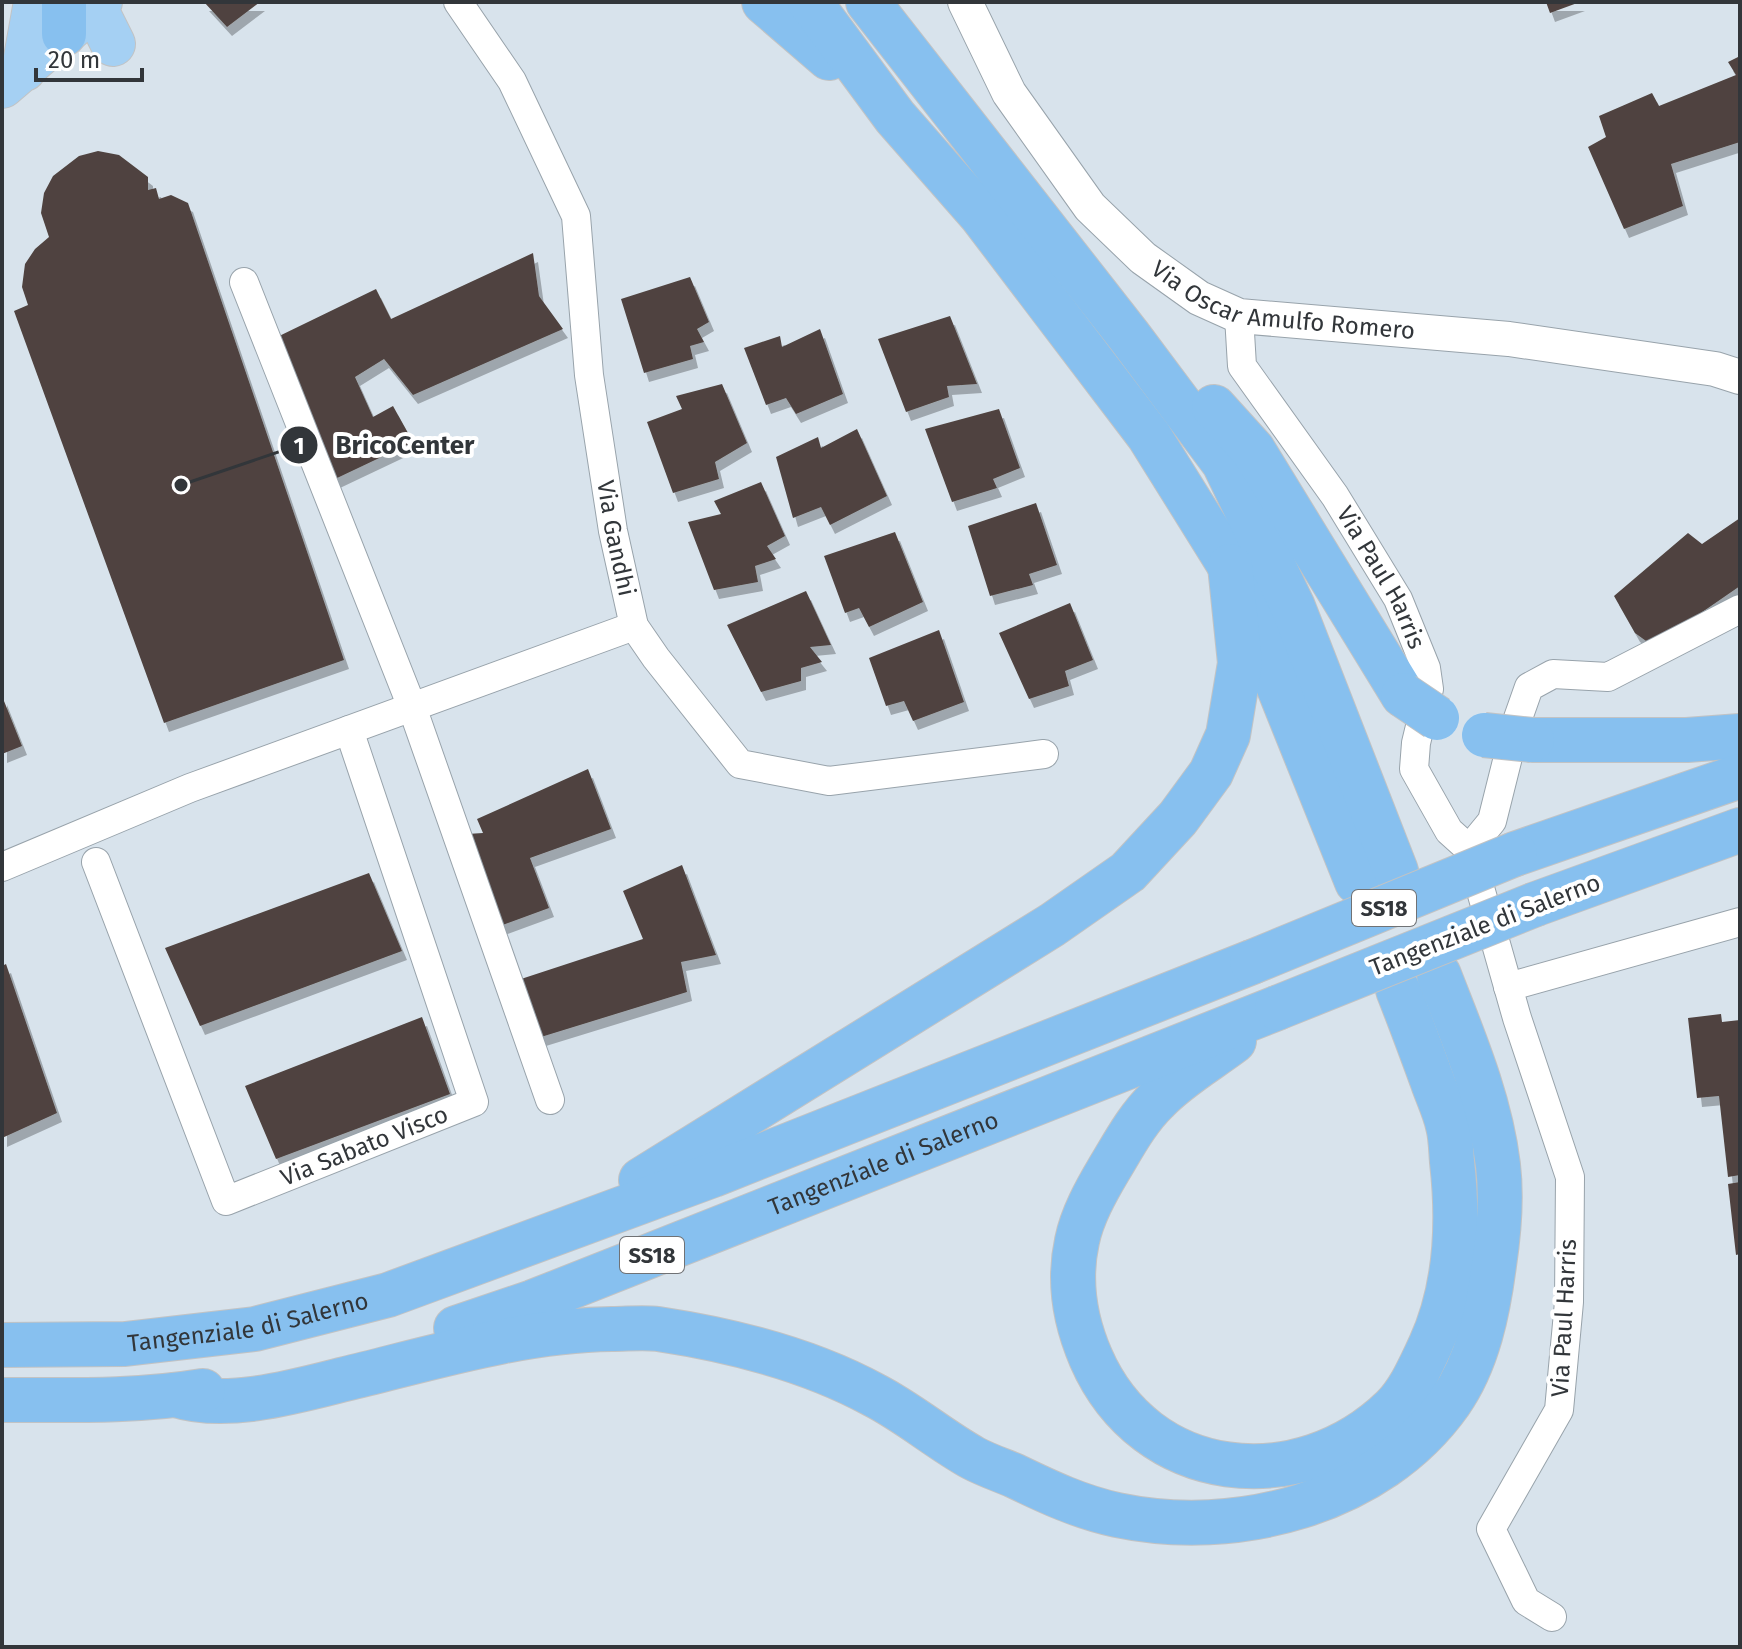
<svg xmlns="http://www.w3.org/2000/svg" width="1742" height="1649" font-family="'Fira Sans',sans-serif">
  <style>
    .building { fill: #4f433f; filter: url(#shadow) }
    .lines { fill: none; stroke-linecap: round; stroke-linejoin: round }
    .trunk-tunnel { stroke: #b7c0c8; stroke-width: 44; stroke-dasharray: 44 22; stroke-linecap: butt }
    .minor-casing { stroke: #98a3ab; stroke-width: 30 }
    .tertiary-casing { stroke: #98a3ab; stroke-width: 36 }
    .primary-casing { stroke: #c2c3c4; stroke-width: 46 }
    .trunk-casing { stroke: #c2c3c4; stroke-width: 46 }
    .minor { stroke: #fff; stroke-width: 28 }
    .tertiary { stroke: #fff; stroke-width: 34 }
    .primary { stroke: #a5d0f3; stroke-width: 44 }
    .trunk { stroke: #87c0ef; stroke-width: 44 }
    .trunk-bridge-casing { stroke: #c2c3c4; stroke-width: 46; stroke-linecap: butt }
    .trunk-bridge { stroke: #87c0ef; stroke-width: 44 }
    .labels { text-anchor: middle; stroke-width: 8; stroke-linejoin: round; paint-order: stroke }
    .shield { fill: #fff; stroke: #707275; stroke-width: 2 }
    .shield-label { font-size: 22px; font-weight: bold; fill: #32363a }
    .street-label { font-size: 24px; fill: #32363a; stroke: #fff }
    .leader { fill: none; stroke: #32363a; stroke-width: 3 }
    .callout-dot { fill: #32363a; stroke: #fff; stroke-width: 3 }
    .mark-label { font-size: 24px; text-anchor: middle; font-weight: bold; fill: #fff }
    .callout-label { font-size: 26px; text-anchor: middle; font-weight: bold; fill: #32363a; stroke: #fff; stroke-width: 8; stroke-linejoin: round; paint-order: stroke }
  </style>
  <defs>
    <filter id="shadow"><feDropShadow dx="5" dy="9" stdDeviation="0" flood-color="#0004"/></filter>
  </defs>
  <rect width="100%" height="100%" fill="#d8e3ec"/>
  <!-- building -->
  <path class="building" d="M204,2H260L227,27Z
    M1546,2H1580L1550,13Z
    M1740,56V142L1671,164L1683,206L1624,229L1588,147L1606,137L1599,116L1652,93L1659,106L1736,75L1728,62Z
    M98,151L119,155L148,177V190L156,188L159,199L171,195L188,203L344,660L164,723L14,311L28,305L22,287L25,264L35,249L49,237L41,213L44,193L53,176L79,156Z
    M533,253L539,296L563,329L413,395L384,359L355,377L373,417L393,406L413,442L335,479L273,339L376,289L391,319Z
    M690,277L709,322L697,329L704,342L690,346L693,359L644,373L621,299Z
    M950,316L977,384L947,386L949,397L906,412L878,339Z
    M820,329L843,394L796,414L786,398L766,405L744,348L780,336L782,347Z
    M722,384L747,443L715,462L719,479L673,493L647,422L682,409L676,396Z
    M999,409L1020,468L993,479L997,488L952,502L925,429Z
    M857,429L887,496L830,525L821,507L793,518L776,457L818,437L821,448Z
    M761,482L785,536L767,546L776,559L755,566L758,582L714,590L688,522L721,514L714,501Z
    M1036,503L1057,565L1029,574L1033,585L990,596L968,526Z
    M1740,518V586L1653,646L1635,633L1614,596L1688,533L1702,544Z
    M895,532L923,602L869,627L859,608L845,613L824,556Z
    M806,591L831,645L810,647L822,662L801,668V681L761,692L727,625Z
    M1070,603L1093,660L1065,671L1069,686L1029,699L999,633Z
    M939,630L964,702L913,721L904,701L886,706L869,658Z
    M2,696L22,746L2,754Z
    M588,769L611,829L530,858L549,908L500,926L467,834L483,833L477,819Z
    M682,865L716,955L681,962L687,992L541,1037L518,980L643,939L623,891Z
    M369,873L402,951L200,1026L165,948Z
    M6,964L57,1113L2,1138V966Z
    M1721,1014L1722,1022L1740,1020V1175L1728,1177L1719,1096L1697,1098L1688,1018Z
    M422,1017L450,1094L276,1159L245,1086Z
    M1740,1182V1254L1736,1255L1728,1184Z"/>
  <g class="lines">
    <!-- trunk-tunnel -->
    <path class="trunk-tunnel" d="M1396,871L1439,975"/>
    <defs>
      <g id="minor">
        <path id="s1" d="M458,2L512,81L576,216L589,375L613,531L634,626L656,658L740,764L829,781L1044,754"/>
        <path d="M244,282L412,707L550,1100"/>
        <path id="s2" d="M1239,316L1242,366L1335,496L1398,599L1426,668L1429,689L1416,743L1414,769L1449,831L1469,849L1517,1018L1570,1177L1569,1302L1559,1410L1491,1529L1526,1601L1552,1617"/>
        <path d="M1469,849L1492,821L1517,721L1529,687L1553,674L1608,677L1740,609"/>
        <path id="s3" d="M96,862L226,1201L474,1102L349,730"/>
        <path d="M2,867L190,788L634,626"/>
        <path d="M1508,987L1740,922"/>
      </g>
      <g id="tertiary">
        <path id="s4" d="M965,2L1009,93L1090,207L1143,258L1199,298L1239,316L1509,339L1715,369L1740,377"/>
      </g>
      <path id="primary" d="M94,6L113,44
        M24,69L36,2
        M2,86L100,2"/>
      <g id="trunk">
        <path d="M764,2L829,58"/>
        <path d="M810,2L895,117L981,215L1149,436L1230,566L1357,882"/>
        <path d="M868,2L1129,336L1224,463L1293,607L1396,871"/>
        <path d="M64,34V2"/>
        <path d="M1214,407L1253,450L1403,695"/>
        <path d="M1532,740H1687L1740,736"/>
        <path d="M1515,854L1740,776"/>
        <path d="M1536,904L1740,830"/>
        <path d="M1234,1041C1209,1060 1179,1077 1157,1100C1137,1119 1123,1146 1109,1169C1096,1191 1082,1216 1077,1241C1068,1282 1075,1321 1091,1358C1146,1484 1299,1499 1393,1408C1410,1391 1420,1367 1430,1346C1456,1289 1459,1223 1452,1162C1451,1150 1451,1137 1448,1126C1445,1111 1437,1095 1432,1080C1421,1050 1410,1020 1398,990"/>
        <path d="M641,1180L1052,925L1128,872L1178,818L1211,773L1228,735L1240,663L1230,566"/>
        <path id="s5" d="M456,1328L533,1302L1277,1008"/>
        <path id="s6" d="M2,1345L125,1344L255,1329L388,1295L713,1175L1252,962"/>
        <path d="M176,1395C226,1411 294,1392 345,1379C432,1358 522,1330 612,1329C627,1329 643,1327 658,1329C731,1340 808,1359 874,1395C909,1413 939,1439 973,1458C986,1465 1001,1470 1015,1476C1048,1492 1080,1507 1117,1515C1236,1540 1378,1504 1450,1402C1478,1362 1488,1311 1494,1265C1499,1232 1502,1198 1498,1165C1490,1099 1463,1037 1439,975"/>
        <path d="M2,1400C69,1400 137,1402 203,1391"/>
      </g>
    </defs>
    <!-- minor casing -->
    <use href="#minor" class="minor-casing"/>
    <!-- tertiary casing -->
    <use href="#tertiary" class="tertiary-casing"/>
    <!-- primary casing -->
    <use href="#primary" class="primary-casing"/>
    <!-- trunk casing -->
    <use href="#trunk" class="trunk-casing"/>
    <!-- minor -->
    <use href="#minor" class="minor"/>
    <!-- tertiary -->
    <use href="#tertiary" class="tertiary"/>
    <!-- primary -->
    <use href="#primary" class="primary"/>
    <!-- trunk -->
    <use href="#trunk" class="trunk"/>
    <defs>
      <path id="trunk-bridge" d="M1403,695L1437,718
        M1484,735L1532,740
        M1252,962L1515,854
        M1277,1008L1536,904"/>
    </defs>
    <!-- trunk-bridge casing -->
    <use href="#trunk-bridge" class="trunk-bridge-casing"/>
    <!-- trunk-bridge -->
    <use href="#trunk-bridge" class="trunk-bridge"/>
  </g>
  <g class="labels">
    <!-- shield labels -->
    <g class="shield">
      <rect x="1352" y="890" width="64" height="36" rx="6"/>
      <rect x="620" y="1237" width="64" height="36" rx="6"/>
    </g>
    <g class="shield-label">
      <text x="1384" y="916">SS18</text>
      <text x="652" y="1263">SS18</text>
    </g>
    <!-- street labels -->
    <g class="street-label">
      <text dy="8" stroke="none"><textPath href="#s4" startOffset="466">Via Oscar Amulfo Romero</textPath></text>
      <text dy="8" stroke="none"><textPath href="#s1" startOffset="570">Via Gandhi</textPath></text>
      <text dy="8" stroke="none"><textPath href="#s2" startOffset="304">Via Paul Harris</textPath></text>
      <text transform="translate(1485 925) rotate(-21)" y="8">Tangenziale di Salerno</text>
      <text dy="8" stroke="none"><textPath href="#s3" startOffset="512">Via Sabato Visco</textPath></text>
      <text dy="8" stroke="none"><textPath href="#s5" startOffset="458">Tangenziale di Salerno</textPath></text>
      <text transform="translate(1564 1318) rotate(-87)" y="8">Via Paul Harris</text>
      <text dy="8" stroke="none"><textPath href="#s6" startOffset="248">Tangenziale di Salerno</textPath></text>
    </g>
  </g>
  <!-- callouts -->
  <path class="leader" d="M181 485L299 445"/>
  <g class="callout-dot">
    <circle cx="181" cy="485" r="8"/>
    <circle cx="299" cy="445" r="20"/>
  </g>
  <g class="mark-label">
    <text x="299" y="454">1</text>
  </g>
  <g class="callout-label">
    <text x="405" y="454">BricoCenter</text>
  </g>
  <!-- border -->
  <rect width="1742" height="1649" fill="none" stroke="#32363a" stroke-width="8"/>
  <!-- scale -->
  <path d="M36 68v12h106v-12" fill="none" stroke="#32363a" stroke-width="4"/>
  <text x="48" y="68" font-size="24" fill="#32363a" stroke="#ffffff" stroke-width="6" paint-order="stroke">20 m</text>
</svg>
